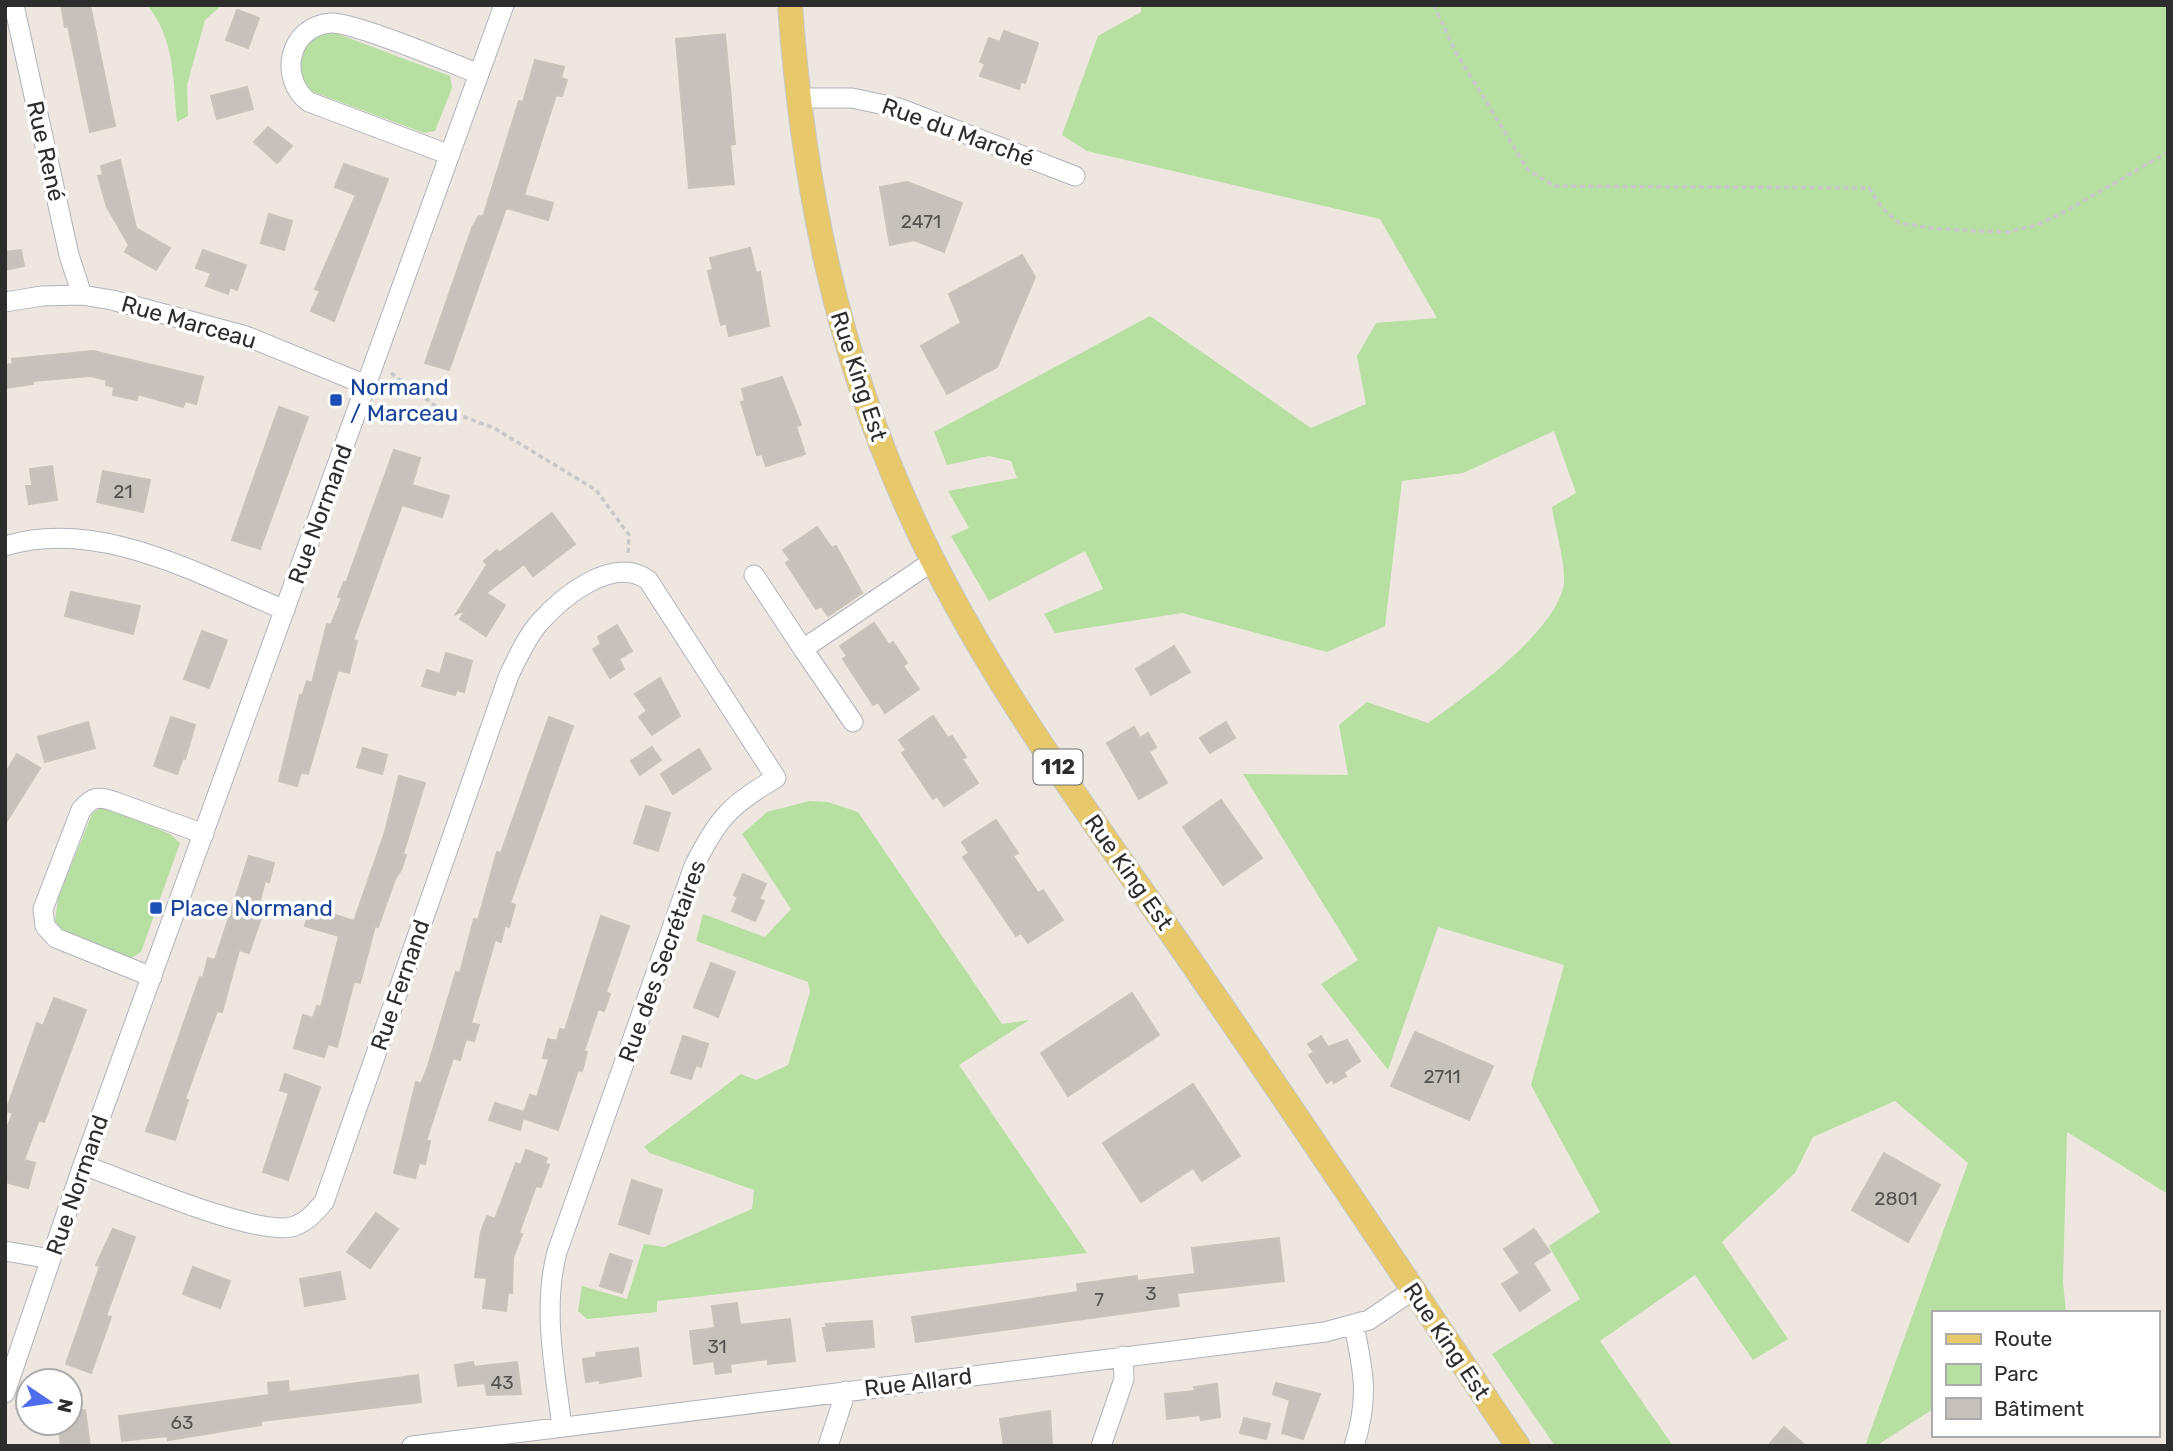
<svg xmlns="http://www.w3.org/2000/svg" width="2173" height="1451" font-family="Rubik,sans-serif">
  <style>
    .green { fill: #b7dfa1 }
    .building { fill: #c6c2bb; stroke: #c9c3ba; stroke-width: 2 }
    .lines { fill: none; stroke-linecap: round; stroke-linejoin: round }
    .minor-casing { stroke: #b1b2bc; stroke-width: 21 }
    .major-casing { stroke: #c8c8c8; stroke-width: 26 }
    .path { stroke: #c8c8c8; stroke-width: 3.5; stroke-dasharray: 5 3.5; stroke-linecap: butt }
    .minor { stroke: #fff; stroke-width: 19 }
    .major { stroke: #e7c96b; stroke-width: 24 }
    .transit-dot { fill: #1a4fb4; stroke: #fff; stroke-width: 2.5 }
    .labels { text-anchor: middle; stroke-width: 7; stroke-linejoin: round; paint-order: stroke }
    .number-label { font-size: 19px; fill: #535250 }
    .shield { fill: #fff; stroke: #6c6c6c; stroke-width: 2 }
    .shield-label { font-size: 21px; font-weight: bold; fill: #2d2d2d }
    .street-label { font-size: 23px; fill: #2d2d2d; stroke: #fff }
    .transit-label { font-size: 23px; fill: #164399; stroke: #fff; text-anchor: start }
  </style>
  <rect width="100%" height="100%" fill="#ede7e0"/>
  <!-- green -->
  <path class="green" d="M147,5H222L205,20L187,85L188,116L177,122C173,81 175,38 147,5Z
    M1141,5H2168V1194L2067,1132L2063,1282L2066,1313H1933V1409L1876,1446H1865L1968,1163L1895,1101L1813,1137L1795,1173L1722,1242L1788,1339L1753,1360L1695,1275L1600,1341L1673,1446H1555L1492,1354L1580,1299L1549,1246L1600,1212L1531,1085L1564,965L1438,927L1388,1070L1321,984L1358,960L1243,774L1348,775L1339,725L1367,702L1428,723C1464,698 1560,629 1564,582C1565,559 1555,530 1552,507L1576,493L1554,431L1463,473L1402,481L1385,626L1327,652L1182,613L1055,633L1044,614L1103,589L1085,551L989,601L951,536L969,528L948,491L1017,478L1011,461L989,456L947,465L934,432L1150,316L1311,428L1366,404L1357,356L1376,323L1437,318L1380,219L1087,151L1062,135L1098,36L1141,12Z
    M324,33L338,34L450,76L452,88L435,131L424,133L308,90C296,64 296,47 324,33Z
    M809,801L828,802L858,812L1002,1024L1029,1020L959,1065L1087,1253L657,1301V1312L587,1319L578,1311L582,1286L627,1299L644,1244L664,1247L752,1209L754,1190L650,1153L644,1147L741,1074L756,1080L788,1065L810,992L808,982L696,941L703,914L765,937L791,909L742,834L767,812Z
    M100,808L110,809L170,834L180,843L141,952L133,957H123L64,932L55,922L58,898L92,814Z"/>
  <!-- building -->
  <path class="building" d="M61,5H90L115,126L90,132L68,26L65,27Z
    M237,10L259,18L248,48L226,40Z
    M1004,31L1038,43L1025,83L1021,81L1019,89L980,76L985,64L980,62L989,38L1000,42Z
    M725,34L735,144L730,145L734,184L689,188L676,39Z
    M535,60L564,67L561,78L567,80L562,96L556,95L524,195L553,203L548,220L506,208L449,370L425,363L472,228L479,216L483,217L519,101L523,102Z
    M247,87L253,109L217,119L211,96Z
    M268,127L292,146L277,163L254,142Z
    M120,160L136,228L170,248L156,270L125,252L129,245L107,207L98,176L103,175L101,166Z
    M344,164L388,179L334,321L311,311L320,291L315,289L356,195L335,187Z
    M907,182L962,203L944,252L914,240L890,245L880,187Z
    M269,214L292,221L284,250L261,243Z
    M750,248L756,273L760,272L769,326L729,336L726,323L721,325L708,271L713,270L710,258Z
    M21,250L24,266L5,270V252Z
    M203,250L246,265L237,290L230,287L228,294L206,286L211,273L196,268Z
    M1022,255L1035,277L997,367L947,394L921,346L961,323L949,294Z
    M93,351L203,377L196,404L185,401L183,407L138,394L137,400L113,395L114,387L106,385L107,380L90,376L33,381V384L5,388V365L13,364L12,359Z
    M782,377L801,425L796,426L805,454L766,466L762,454L757,455L741,402L745,401L742,389Z
    M279,407L308,417L260,549L232,540Z
    M394,450L420,458L412,485L449,496L442,517L402,505L353,640L357,641L349,673L338,670L308,774L301,772L297,786L279,781L300,695L302,696L307,681L312,683L327,624L331,625L342,598L338,597L344,582L346,583Z
    M52,466L57,500L29,504L26,486H32L30,469Z
    M103,471L150,480L143,512L97,502Z
    M552,513L575,544L533,576L524,564L486,593L505,605L486,636L460,619L466,610L456,614L487,565L484,561L497,550L499,553Z
    M817,527L832,548L836,546L862,593L828,616L821,606L816,609L786,563L790,560L783,550Z
    M71,592L140,606L133,634L65,616Z
    M874,623L889,645L893,642L907,663L903,666L919,689L885,713L878,702L873,705L843,659L847,656L840,646Z
    M617,625L632,651L619,659L624,669L610,678L593,649L601,644L598,637Z
    M202,631L227,640L209,688L184,679Z
    M1174,646L1190,672L1151,695L1136,669Z
    M446,653L472,661L464,692L457,690L455,695L422,686L427,670L440,674Z
    M660,678L680,716L652,735L639,717L647,711L635,694Z
    M933,716L948,738L952,736L966,757L962,759L978,783L944,806L937,796L933,799L902,753L906,750L899,740Z
    M171,717L195,725L185,759L183,758L177,774L154,766Z
    M549,717L573,726L510,903L515,905L509,927L505,925L501,942L495,940L471,1023L479,1025L474,1041L466,1039L460,1060L453,1058L426,1141H430L425,1164L419,1163L415,1178L394,1173L416,1082L421,1084L428,1066L456,972L460,973L474,919L478,920L497,852L501,853Z
    M88,722L95,748L45,762L38,737Z
    M1226,722L1235,738L1210,753L1200,738Z
    M1134,727L1140,738L1148,733L1156,747L1149,752L1167,783L1139,799L1107,743Z
    M652,747L661,760L640,775L631,761Z
    M363,748L387,755L382,774L357,767Z
    M699,749L711,769L673,794L661,774Z
    M17,754L40,768L5,824V774Z
    M399,776L425,783L403,854L406,855L401,870L395,879L378,927L375,926L360,983L354,981L337,1047L328,1044L324,1057L294,1048L303,1015L313,1018L317,1006L321,1007L339,936L305,926L311,907L354,921L385,832Z
    M1221,800L1262,858L1223,885L1183,827Z
    M646,806L670,813L658,851L634,843Z
    M996,820L1018,853L1013,856L1038,893L1043,890L1063,920L1028,943L1021,933L1016,936L963,857L969,853L962,842Z
    M249,856L274,863L269,882L265,881L256,916L261,918L249,953L239,950L222,1012L217,1011L185,1099L188,1100L175,1140L146,1131L200,977L203,978L208,958L215,960Z
    M743,874L766,884L759,899L764,901L755,921L732,911L738,897L734,895Z
    M601,916L629,926L606,992L610,994L604,1011L598,1009L584,1051L587,1052L582,1071L578,1070L558,1130L523,1118L520,1130L489,1120L495,1103L524,1112L530,1095L537,1097L549,1059L543,1058L548,1039L557,1041L560,1029L565,1030Z
    M711,963L735,972L718,1017L694,1007Z
    M1132,993L1159,1035L1068,1096L1041,1053Z
    M54,998L86,1010L44,1122L39,1120L24,1160L35,1163L28,1188L5,1182V1133L13,1113L6,1111L37,1023L43,1026Z
    M1415,1032L1493,1066L1469,1120L1391,1086Z
    M683,1036L708,1044L701,1067L696,1065L691,1079L671,1073Z
    M1321,1036L1328,1047L1347,1040L1360,1061L1344,1072L1346,1076L1334,1083L1332,1079L1327,1083L1309,1055L1314,1052L1308,1044Z
    M285,1074L320,1087L288,1180L263,1172L289,1093L280,1090Z
    M1193,1084L1240,1156L1202,1181L1193,1168L1141,1202L1103,1143Z
    M526,1150L547,1158L545,1163L549,1165L541,1187L536,1186L519,1233L522,1234L513,1258L512,1293H508L506,1311L483,1308L487,1278L475,1277L481,1232L487,1216L495,1219L516,1163L521,1165Z
    M1884,1153L1940,1185L1908,1242L1852,1210Z
    M632,1180L662,1190L649,1234L619,1224Z
    M376,1213L398,1229L370,1268L347,1252Z
    M113,1229L135,1237L106,1316L111,1317L91,1373L66,1364L100,1266L96,1265Z
    M1534,1229L1550,1252L1533,1263L1550,1290L1520,1311L1502,1284L1520,1273L1504,1249Z
    M1279,1238L1284,1281L1177,1293L1179,1306L916,1342L912,1317L1078,1292L1077,1284L1137,1276V1281L1195,1274L1192,1248Z
    M610,1254L632,1261L622,1293L600,1286Z
    M193,1267L230,1281L220,1308L183,1294Z
    M340,1272L345,1299L305,1306L300,1279Z
    M737,1303L740,1325L790,1319L795,1361L768,1364V1359L730,1364L731,1372L716,1374L714,1361L694,1364L690,1331L715,1328L712,1306Z
    M872,1321L874,1347L827,1351L823,1328H827L826,1324Z
    M638,1348L641,1376L600,1383V1380L586,1382L583,1359L597,1357L596,1353Z
    M473,1362L474,1367L517,1362L521,1394L487,1395L485,1383L458,1386L455,1365Z
    M418,1375L421,1402L261,1421V1425L168,1440L167,1436L122,1441L119,1416L269,1395L268,1383L288,1381L289,1392Z
    M1276,1383L1320,1394L1303,1439L1282,1433L1290,1400L1273,1394Z
    M1217,1384L1220,1417L1201,1420L1200,1415L1167,1419L1165,1394L1195,1391L1194,1387Z
    M85,1410L90,1446H61L58,1423H70V1412Z
    M1050,1411L1052,1446H1004L1000,1419Z
    M1244,1418L1270,1424L1266,1439L1240,1433Z
    M1784,1427L1806,1446H1768Z"/>
  <g class="lines">
    <defs>
      <path id="minor" d="M14,5L69,255L82,295
        M797,98H852L899,108L1075,176
        M450,155L309,102C278,79 288,26 331,23C354,22 451,63 479,74
        M5,302L42,296L82,295L112,300L246,336L366,385
        M5,546C99,517 199,575 285,610
        M754,575L803,649
        M853,722L803,649L933,561
        M152,977L56,938L45,926L43,909L81,810C92,797 97,796 113,801L204,834
        M83,1165C124,1179 260,1239 295,1226C308,1221 315,1212 324,1202L509,675C518,657 526,638 539,623C563,596 613,555 648,580L776,778C730,805 718,818 694,866L557,1252C542,1309 555,1370 562,1427
        M5,1251L51,1259
        M1354,1326C1364,1372 1369,1400 1354,1446
        M5,1393L83,1165L504,5
        M412,1446L1325,1332L1369,1320L1413,1290
        M828,1446L846,1391
        M1101,1446L1124,1379L1123,1356"/>
      <path id="major" d="M790,5C803,184 836,351 911,515C979,665 1078,799 1172,934C1289,1103 1403,1275 1518,1446"/>
    </defs>
    <!-- minor casing -->
    <use href="#minor" class="minor-casing"/>
    <!-- major casing -->
    <use href="#major" class="major-casing"/>
    <!-- path -->
    <path class="path" d="M1434,5L1455,51L1528,170L1555,186L1869,188L1882,208L1899,223L1939,229L2007,232L2037,225L2066,211L2168,152
      M391,373L437,407L494,428L596,490L629,535L628,555"/>
    <!-- minor -->
    <use href="#minor" class="minor"/>
    <!-- major -->
    <use href="#major" class="major"/>
  </g>
  <!-- markers -->
  <g class="transit-dot">
    <rect x="329" y="393" width="14" height="14" rx="3.5"/>
    <rect x="149" y="901" width="14" height="14" rx="3.5"/>
  </g>
  <g class="labels">
    <!-- number labels -->
    <g class="number-label">
      <text x="921" y="228">2471</text>
      <text x="123" y="498">21</text>
      <text x="1442" y="1083">2711</text>
      <text x="1896" y="1205">2801</text>
      <text x="1151" y="1300">3</text>
      <text x="1099" y="1306">7</text>
      <text x="717" y="1353">31</text>
      <text x="502" y="1389">43</text>
      <text x="182" y="1429">63</text>
    </g>
    <!-- shield labels -->
    <rect class="shield" x="1033.5" y="749.5" width="49" height="35" rx="5"/>
    <g class="shield-label">
      <text x="1058" y="774">112</text>
    </g>
    <!-- street labels -->
    <g class="street-label">
      <text transform="translate(958 132) rotate(20)" y="8">Rue du Marché</text>
      <text transform="translate(46 151) rotate(77)" y="8">Rue René</text>
      <text transform="translate(189 322) rotate(16)" y="8">Rue Marceau</text>
      <text transform="translate(859 376) rotate(72)" y="8">Rue King Est</text>
      <text transform="translate(320 514) rotate(-70)" y="8">Rue Normand</text>
      <text transform="translate(1129 872) rotate(55)" y="8">Rue King Est</text>
      <text transform="translate(662 961) rotate(-70)" y="8">Rue des Secrétaires</text>
      <text transform="translate(400 985) rotate(-71)" y="8">Rue Fernand</text>
      <text transform="translate(77 1185) rotate(-71)" y="8">Rue Normand</text>
      <text transform="translate(1447 1341) rotate(56)" y="8">Rue King Est</text>
      <text transform="translate(918 1382) rotate(-7)" y="8">Rue Allard</text>
    </g>
    <!-- transit labels -->
    <g class="transit-label">
      <text x="350" y="395">Normand<tspan x="350" dy="26">/ Marceau</tspan></text>
      <text x="170" y="916">Place Normand</text>
    </g>
  </g>
  <!-- border -->
  <rect width="2173" height="1451" fill="none" stroke="#2d2d2d" stroke-width="14"/>
  <!-- legend -->
  <rect x="1932" y="1311" width="228" height="126" fill="#ffffff" stroke="#ababab" stroke-width="2"/>
  <rect x="1946" y="1334" width="35" height="10" fill="#e7c96b" stroke="#ababab" stroke-width="2"/>
  <text x="1994" y="1346" font-size="21" fill="#2d2d2d">Route</text>
  <rect x="1946" y="1364" width="35" height="21" fill="#b7dfa1" stroke="#ababab" stroke-width="2"/>
  <text x="1994" y="1381" font-size="21" fill="#2d2d2d">Parc</text>
  <rect x="1946" y="1398" width="35" height="21" fill="#c6c2bb" stroke="#ababab" stroke-width="2"/>
  <text x="1994" y="1416" font-size="21" fill="#2d2d2d">Bâtiment</text>
  <!-- north arrow -->
  <g transform="translate(49 1402) rotate(103)"><circle r="33" fill="#ffffff" stroke="#ababab" stroke-width="2"/>
  <path d="M0-5L12 26L0 18L-12 26Z" fill="#4d6ded"/>
  <text y="-10" font-size="19" font-weight="bold" text-anchor="middle" fill="#2d2d2d">N</text>
  </g>
</svg>
